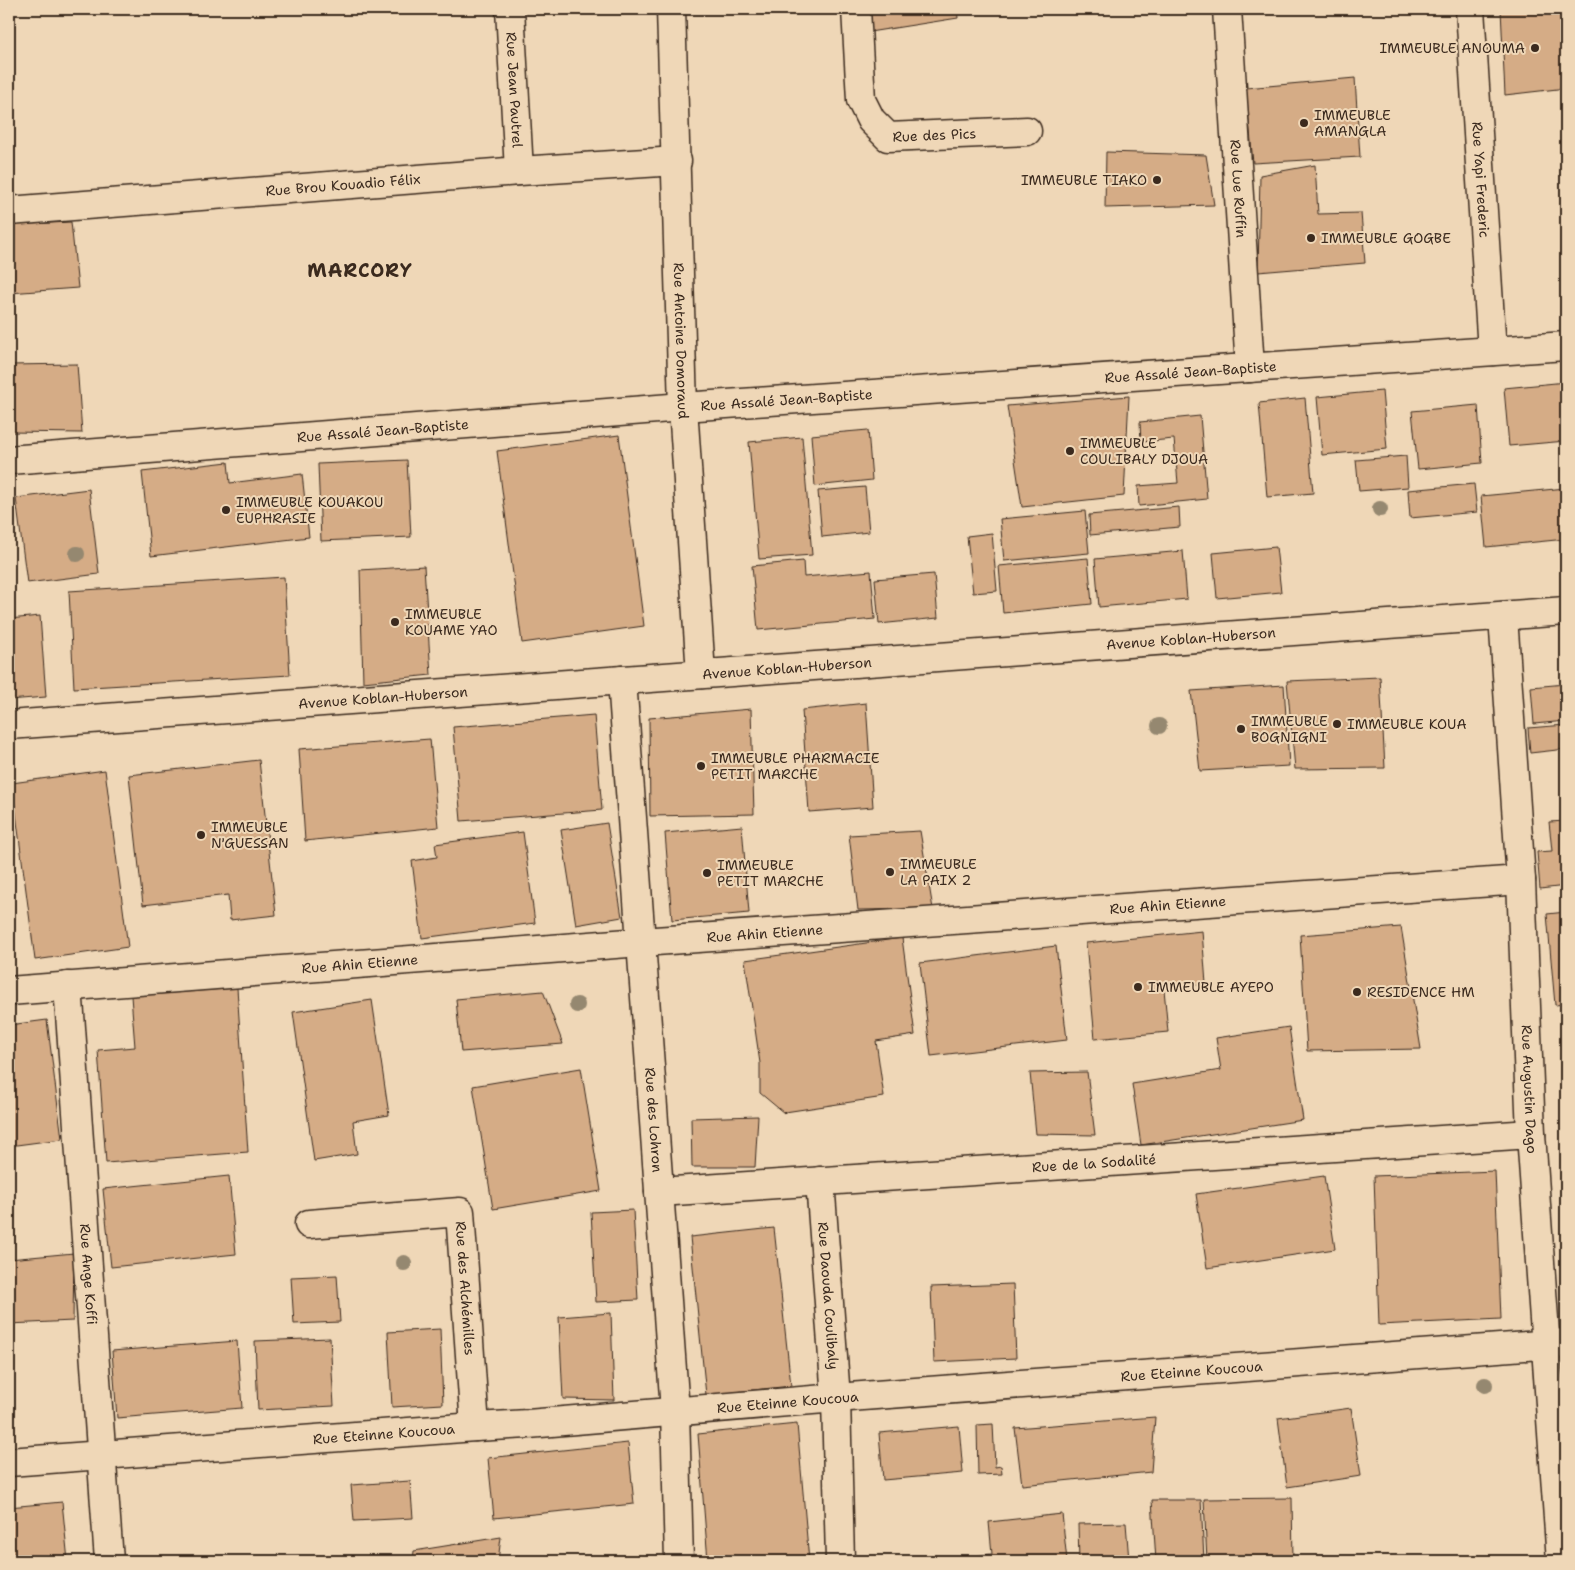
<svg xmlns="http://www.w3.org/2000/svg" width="1575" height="1570" font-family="'Shantell Sans',sans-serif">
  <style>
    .building { fill: #d5ac86; stroke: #3b2a1e }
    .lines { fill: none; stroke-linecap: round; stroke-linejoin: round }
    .street-casing { stroke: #3b2a1e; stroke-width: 31 }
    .street { stroke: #efd7b7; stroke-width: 28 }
    .tree { fill: #958870 }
    .poi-dot { fill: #3b2a1e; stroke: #efd7b7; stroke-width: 2 }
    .labels { text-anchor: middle; stroke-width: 4; stroke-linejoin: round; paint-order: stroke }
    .poi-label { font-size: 14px; fill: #3b2a1e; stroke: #efd7b7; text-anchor: start }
    .street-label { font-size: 14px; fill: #3b2a1e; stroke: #efd7b7 }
    .district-label { font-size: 19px; font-weight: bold; letter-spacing: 1px; fill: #3b2a1e; stroke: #efd7b7 }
  </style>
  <rect width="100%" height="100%" fill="#efd7b7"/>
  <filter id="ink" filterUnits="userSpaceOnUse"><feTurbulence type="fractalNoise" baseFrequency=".02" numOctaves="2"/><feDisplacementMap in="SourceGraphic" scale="10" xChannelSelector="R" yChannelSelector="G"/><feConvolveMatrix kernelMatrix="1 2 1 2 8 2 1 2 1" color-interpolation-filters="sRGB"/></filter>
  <g filter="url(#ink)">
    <!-- building -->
    <path class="building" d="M864,9H957L958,18L863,33Z
      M1501,9H1566V88L1505,95Z
      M1355,78L1360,157L1253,163L1246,88Z
      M1106,152L1206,155L1214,205L1105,208Z
      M1315,165L1318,214L1361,213L1365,263L1258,272L1260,175Z
      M71,222L78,288L9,293V225Z
      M77,364L82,433L9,432V365Z
      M1566,382V441L1509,446L1504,388Z
      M1382,391L1387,449L1322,455L1317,397Z
      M1129,396L1124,496L1022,507L1007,406Z
      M1305,398L1313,493L1267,497L1259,403Z
      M1478,405L1482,463L1418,469L1412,411Z
      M1200,416L1207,499L1139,506L1138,486L1178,483L1174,439L1141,442L1140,422Z
      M868,430L872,480L815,486L811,435Z
      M619,435L644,626L522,643L497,451Z
      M802,437L812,555L759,559L749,442Z
      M1406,456L1408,487L1359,491L1356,460Z
      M407,460L411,537L321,541L318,464Z
      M228,462L230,483L302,474L309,537L151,556L142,472Z
      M1474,484L1477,512L1410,518L1408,490Z
      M865,487L869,532L822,537L818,491Z
      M1566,488V539L1486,547L1481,496Z
      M89,489L99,574L27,583L16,498Z
      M1179,507L1180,527L1090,535L1089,515Z
      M1085,511L1089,553L1004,561L1000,519Z
      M992,533L997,591L973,593L967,536Z
      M1276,547L1281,592L1217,598L1213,553Z
      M1183,551L1187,599L1099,607L1095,559Z
      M1088,558L1092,604L1003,613L999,566Z
      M803,561L804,577L871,571L875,619L758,630L752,566Z
      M424,566L431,675L363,682L360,570Z
      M934,574L938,618L879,624L875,579Z
      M284,577L290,675L74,688L69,591Z
      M40,616L46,697L9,700V619Z
      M1380,677L1385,768L1295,769L1287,681Z
      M1566,684V721L1534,724L1531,687Z
      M1284,685L1289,766L1200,771L1191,691Z
      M866,703L873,807L809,812L802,710Z
      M751,709L754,814L650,816L649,718Z
      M594,715L602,810L461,821L453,727Z
      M1566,725V749L1530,753L1528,728Z
      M430,739L438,827L305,841L299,749Z
      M259,760L276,915L230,920L228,895L143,905L129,775Z
      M105,770L128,947L35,960L12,783Z
      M1566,821V886L1540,889L1537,852L1552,851L1549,822Z
      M607,823L622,917L576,925L561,830Z
      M742,826L749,913L672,920L665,833Z
      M920,831L933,909L858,910L849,835Z
      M523,832L535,923L422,938L412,861L437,857L435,844Z
      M1566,912V1004L1555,1005L1547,914Z
      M1401,927L1421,1049L1307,1051L1300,935Z
      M1202,931L1206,984L1164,989L1168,1032L1095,1039L1086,943Z
      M902,938L915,1035L876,1041L884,1097L785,1112L784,1113L760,1093V1063L745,960Z
      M1056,946L1067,1040L931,1056L920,963Z
      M237,988L248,1152L106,1163L98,1050L135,1047L131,996Z
      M543,991L563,1044L461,1052L456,999Z
      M372,1000L389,1115L353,1121L357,1154L314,1161L293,1012Z
      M1566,1007V1078L1560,1008Z
      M47,1020L62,1139L9,1146V1025Z
      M1289,1027L1303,1120L1141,1145L1132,1084L1221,1070L1216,1038Z
      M581,1068L601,1191L493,1209L473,1086Z
      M1087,1072L1095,1135L1036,1134L1030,1073Z
      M758,1116L755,1167H692L691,1118Z
      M1495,1171L1501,1319L1379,1325L1374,1176Z
      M229,1176L236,1254L111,1267L103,1189Z
      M1324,1176L1335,1249L1207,1268L1196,1194Z
      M633,1210L638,1300L596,1302L591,1212Z
      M774,1228L791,1386L706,1395L690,1237Z
      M74,1253L73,1321L9,1324V1259Z
      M337,1275L340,1322L294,1324L291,1277Z
      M1013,1284L1016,1358L934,1362L931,1287Z
      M611,1313L614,1400L563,1399L559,1317Z
      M440,1329L443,1404L392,1407L388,1332Z
      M330,1338L334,1406L258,1410L255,1341Z
      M237,1341L242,1408L117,1418L112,1351Z
      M1351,1408L1361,1476L1287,1487L1278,1418Z
      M1155,1417L1151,1472L1022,1485L1015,1428Z
      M797,1424L809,1561H708L698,1434Z
      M993,1424L995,1467L1001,1466L1002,1474L978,1475L977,1425Z
      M959,1426L963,1473L883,1480L879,1433Z
      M628,1443L634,1504L494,1518L488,1458Z
      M410,1481L413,1518L354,1521L351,1485Z
      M1292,1498L1293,1561H1207L1204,1499Z
      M1152,1500H1201L1204,1561H1156Z
      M62,1502L68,1561H9V1507Z
      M1062,1514L1067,1561H964V1557L992,1554L989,1522Z
      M1126,1523L1129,1561H1079L1078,1524Z
      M501,1537L498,1561H413L414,1551Z"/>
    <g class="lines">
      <defs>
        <g id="street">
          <path id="s1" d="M510,9L519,171"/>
          <path id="s2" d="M671,9L683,407L701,674"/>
          <path id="s3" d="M856,9L861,100L871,120L888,137L1027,131"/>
          <path id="s4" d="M1227,9L1250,368"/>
          <path id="s5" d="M1470,9L1492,351"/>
          <path id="s6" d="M9,211L519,171L677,161"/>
          <path id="s7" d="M9,460L683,407L1566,346"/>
          <path id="s8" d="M1503,616L1521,880L1531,1134L1561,1561"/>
          <path id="s9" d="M622,680L675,1411L679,1561"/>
          <path id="s10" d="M9,725L1566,611"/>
          <path id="s11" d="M68,986L109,1561"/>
          <path id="s12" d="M9,991L641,942L1521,880"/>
          <path id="s13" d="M820,1181L836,1398L840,1561"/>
          <path id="s14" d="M659,1192L1531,1134"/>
          <path id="s15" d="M309,1224L460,1212L475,1427"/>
          <path id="s16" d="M9,1462L475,1427L528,1424L836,1398L1566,1343"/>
        </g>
      </defs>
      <!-- street casing -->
      <use href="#street" class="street-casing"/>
      <!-- street -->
      <use href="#street" class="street"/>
    </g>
    <!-- trees -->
    <g class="tree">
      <circle cx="1380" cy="509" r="8"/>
      <circle cx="77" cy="554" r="8"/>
      <circle cx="1159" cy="726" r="8"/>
      <circle cx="577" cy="1005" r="8"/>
      <circle cx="404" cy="1263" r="8"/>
      <circle cx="1485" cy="1385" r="8"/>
    </g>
  </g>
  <!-- markers -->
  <g class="poi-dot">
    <circle cx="1535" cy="48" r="5"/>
    <circle cx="1304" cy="123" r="5"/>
    <circle cx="1157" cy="180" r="5"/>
    <circle cx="1311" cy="238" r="5"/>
    <circle cx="1070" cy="451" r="5"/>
    <circle cx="226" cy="510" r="5"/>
    <circle cx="395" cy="622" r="5"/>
    <circle cx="1337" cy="724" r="5"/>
    <circle cx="1241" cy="729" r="5"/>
    <circle cx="701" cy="766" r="5"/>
    <circle cx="201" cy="835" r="5"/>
    <circle cx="890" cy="872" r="5"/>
    <circle cx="707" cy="873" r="5"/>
    <circle cx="1138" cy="987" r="5"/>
    <circle cx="1357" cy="992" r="5"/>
  </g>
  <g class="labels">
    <!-- poi labels -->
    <g class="poi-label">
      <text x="1525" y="53" text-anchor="end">IMMEUBLE ANOUMA</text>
      <text x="1314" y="120">IMMEUBLE<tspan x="1314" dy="16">AMANGLA</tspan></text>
      <text x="1147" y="185" text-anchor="end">IMMEUBLE TIAKO</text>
      <text x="1321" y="243">IMMEUBLE GOGBE</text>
      <text x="1080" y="448">IMMEUBLE<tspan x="1080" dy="16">COULIBALY DJOUA</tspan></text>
      <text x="236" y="507">IMMEUBLE KOUAKOU<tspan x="236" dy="16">EUPHRASIE</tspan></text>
      <text x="405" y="619">IMMEUBLE<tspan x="405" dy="16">KOUAME YAO</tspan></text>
      <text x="1251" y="726">IMMEUBLE<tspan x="1251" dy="16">BOGNIGNI</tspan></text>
      <text x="1347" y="729">IMMEUBLE KOUA</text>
      <text x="711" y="763">IMMEUBLE PHARMACIE<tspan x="711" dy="16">PETIT MARCHE</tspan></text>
      <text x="211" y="832">IMMEUBLE<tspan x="211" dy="16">N'GUESSAN</tspan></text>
      <text x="900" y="869">IMMEUBLE<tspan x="900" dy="16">LA PAIX 2</tspan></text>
      <text x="717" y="870">IMMEUBLE<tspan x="717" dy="16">PETIT MARCHE</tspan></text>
      <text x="1148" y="992">IMMEUBLE AYEPO</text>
      <text x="1367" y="997">RESIDENCE HM</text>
    </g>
    <!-- street labels -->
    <g class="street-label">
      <text dy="5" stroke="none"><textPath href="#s1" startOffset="81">Rue Jean Pautrel</textPath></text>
      <text dy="5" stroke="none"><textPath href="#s3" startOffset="184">Rue des Pics</textPath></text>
      <text dy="5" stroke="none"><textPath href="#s5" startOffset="171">Rue Yapi Frederic</textPath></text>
      <text dy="5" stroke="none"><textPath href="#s6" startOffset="335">Rue Brou Kouadio Félix</textPath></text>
      <text dy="5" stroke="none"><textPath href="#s4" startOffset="180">Rue Lue Ruffin</textPath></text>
      <text dy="5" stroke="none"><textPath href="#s2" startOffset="332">Rue Antoine Domoraud</textPath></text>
      <text dy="5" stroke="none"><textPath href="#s7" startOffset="1185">Rue Assalé Jean-Baptiste</textPath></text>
      <text dy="5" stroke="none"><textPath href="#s7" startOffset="780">Rue Assalé Jean-Baptiste</textPath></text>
      <text dy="5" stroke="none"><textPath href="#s7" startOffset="375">Rue Assalé Jean-Baptiste</textPath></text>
      <text dy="5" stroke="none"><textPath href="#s10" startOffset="1185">Avenue Koblan-Huberson</textPath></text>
      <text dy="5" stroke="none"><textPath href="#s10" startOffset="780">Avenue Koblan-Huberson</textPath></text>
      <text dy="5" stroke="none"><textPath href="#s10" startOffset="375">Avenue Koblan-Huberson</textPath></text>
      <text dy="5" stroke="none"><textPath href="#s12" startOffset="1162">Rue Ahin Etienne</textPath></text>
      <text dy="5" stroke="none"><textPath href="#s12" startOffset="758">Rue Ahin Etienne</textPath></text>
      <text dy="5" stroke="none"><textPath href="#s12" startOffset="352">Rue Ahin Etienne</textPath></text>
      <text dy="5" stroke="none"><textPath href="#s8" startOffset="474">Rue Augustin Dago</textPath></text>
      <text dy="5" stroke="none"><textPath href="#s9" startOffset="441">Rue des Lohron</textPath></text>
      <text dy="5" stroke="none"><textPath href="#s14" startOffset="436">Rue de la Sodalité</textPath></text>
      <text dy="5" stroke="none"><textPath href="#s11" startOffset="289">Rue Ange Koffi</textPath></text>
      <text dy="5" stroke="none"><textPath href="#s15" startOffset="228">Rue des Alchémilles</textPath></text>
      <text dy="5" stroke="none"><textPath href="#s13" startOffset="115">Rue Daouda Coulibaly</textPath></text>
      <text dy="5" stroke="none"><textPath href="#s16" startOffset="1186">Rue Eteinne Koucoua</textPath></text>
      <text dy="5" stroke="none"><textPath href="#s16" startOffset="781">Rue Eteinne Koucoua</textPath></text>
      <text dy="5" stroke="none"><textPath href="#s16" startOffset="376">Rue Eteinne Koucoua</textPath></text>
    </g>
    <!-- district labels -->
    <g class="district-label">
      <text x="360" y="277">MARCORY</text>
    </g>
  </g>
  <!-- margin -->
  <rect width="1575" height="1570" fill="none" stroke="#efd7b7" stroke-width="30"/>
  <rect x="15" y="15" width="1545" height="1540" fill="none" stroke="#3b2a1e" stroke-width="2" filter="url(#ink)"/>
</svg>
